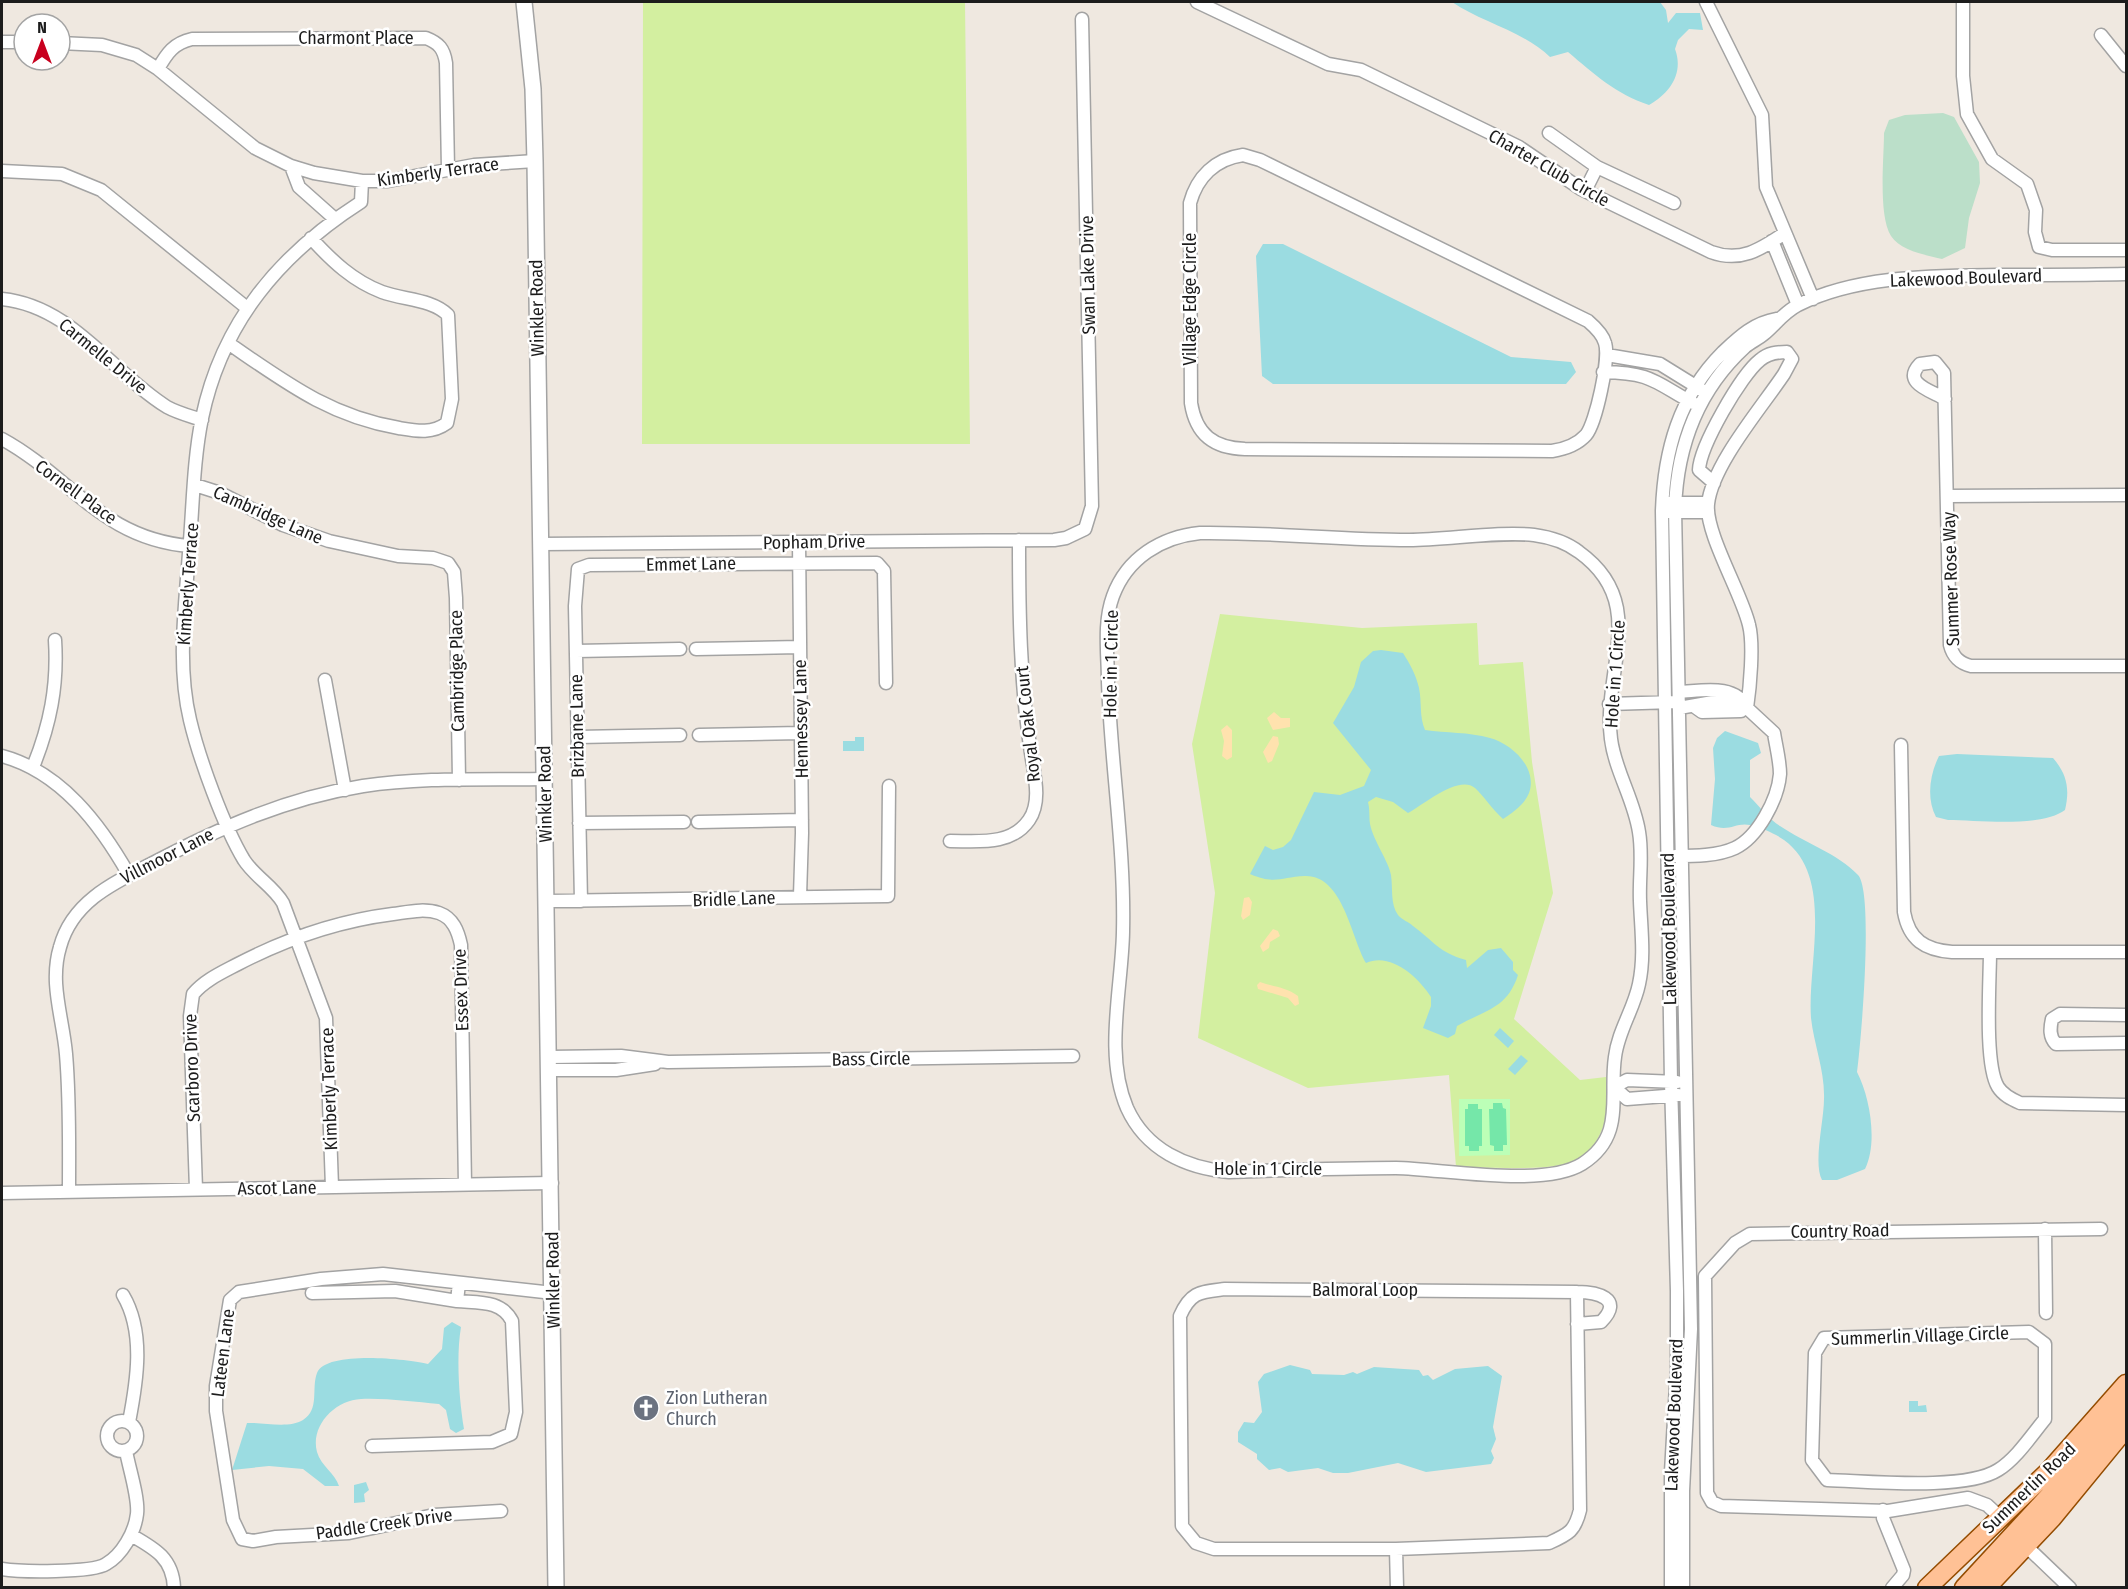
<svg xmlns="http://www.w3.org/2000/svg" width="2128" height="1589" font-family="'Fira Sans Condensed',sans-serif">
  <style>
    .grass { fill: #d3efa0 }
    .wetland { fill: #bbdfc9 }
    .sand { fill: #ffe2ae }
    .park { fill: #bcffb7 }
    .pitch { fill: #75e7a9 }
    .water { fill: #9bdce1 }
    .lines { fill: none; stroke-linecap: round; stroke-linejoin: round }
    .minor-casing { stroke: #a3a3a3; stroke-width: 15 }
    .tertiary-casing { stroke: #a3a3a3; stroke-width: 18 }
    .primary-casing { stroke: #944c00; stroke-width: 21 }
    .minor { stroke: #fff; stroke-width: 12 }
    .tertiary { stroke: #fff; stroke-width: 15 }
    .primary { stroke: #ffc195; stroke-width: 18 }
    .labels { text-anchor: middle; stroke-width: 5; stroke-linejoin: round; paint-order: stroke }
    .street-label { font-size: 18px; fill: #1c1c1c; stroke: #fff }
    .worship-label { font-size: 18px; fill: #5b616d; stroke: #fff; text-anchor: start }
  </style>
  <rect width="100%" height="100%" fill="#efe8e0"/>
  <!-- grass -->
  <path class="grass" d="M643,2H965L970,444H642Z
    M1220,614L1362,628L1477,623L1479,665L1523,662L1532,762L1553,893L1514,1019L1580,1080L1606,1077C1607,1088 1609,1102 1607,1113C1603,1132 1593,1153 1575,1161C1551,1172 1484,1167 1456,1167L1449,1075L1308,1088L1198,1038L1215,893L1192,744Z"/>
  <!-- wetland -->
  <path class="wetland" d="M1943,113L1954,117L1979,162L1980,183L1969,218L1965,248L1942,259C1926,255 1901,251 1891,236C1878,215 1884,159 1884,133L1889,120L1905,115Z"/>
  <!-- sand -->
  <path class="sand" d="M1274,712L1281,718H1290V727L1273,730L1267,718Z
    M1227,725L1232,730V757L1227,760L1222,756L1224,741L1221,730Z
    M1273,736L1278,737L1279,744L1272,761L1268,763L1263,752Z
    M1249,897L1252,902L1250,915L1243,920L1241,916L1244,898Z
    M1273,929L1278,931L1280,936L1270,942L1269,948L1263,952L1260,946Z
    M1260,982C1274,987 1286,987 1298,996L1299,1004L1295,1006L1288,998L1258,989L1257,985Z"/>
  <!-- park -->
  <path class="park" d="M1459,1099H1510V1155L1459,1156Z"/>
  <!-- pitch -->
  <path class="pitch" d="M1493,1103H1502L1503,1108L1506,1109L1507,1145H1503V1151H1494V1146L1490,1145L1489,1109H1493Z
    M1468,1104H1478V1109H1482V1146H1479V1151H1469V1146H1465V1109H1468Z"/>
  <!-- water -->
  <path class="water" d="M1452,2H1660L1666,10L1668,23L1676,13H1700L1703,30L1689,29L1678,40L1675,49C1684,73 1670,93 1649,105C1616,94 1594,74 1568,52L1550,57C1525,32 1481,22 1452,2Z
    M1263,244H1283L1511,357L1571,362L1576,372L1566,384H1273L1262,376L1256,256Z
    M1381,650L1403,653C1410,664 1416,675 1419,688C1422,702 1419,716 1425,730C1446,733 1469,732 1490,738C1512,744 1538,768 1529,793C1524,805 1513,812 1503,819C1492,809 1483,795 1475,788C1459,774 1423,805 1408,813L1393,802L1376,797L1368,802C1370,810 1369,817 1370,824C1373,840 1389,862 1391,875C1393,888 1390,904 1398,915C1402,920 1409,922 1413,926C1435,942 1438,952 1466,960L1467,968L1488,950L1501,948L1513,962V970L1518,975C1507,1009 1485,1010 1457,1026L1455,1034L1448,1038L1423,1028L1431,1006V997C1418,977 1391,952 1366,963C1351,937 1343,875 1305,876C1281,877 1275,885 1250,874L1265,846L1273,850L1283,847L1291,840L1314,792L1340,795L1364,786L1371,770L1333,723L1354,687L1361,662L1373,651Z
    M1725,731L1758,743L1761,753L1750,760V797C1760,807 1769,819 1780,826C1805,843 1837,853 1858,875C1874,892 1861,1043 1857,1072C1870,1097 1878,1143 1865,1169L1837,1180H1822C1813,1163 1824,1121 1824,1099C1825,1071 1814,1045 1811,1018C1807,964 1835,877 1784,840C1776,834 1760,827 1750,825C1735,822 1729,833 1711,825L1715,779L1713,748L1717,738Z
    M855,737H864V751H843V741H855Z
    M1957,754L2053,758C2067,774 2070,789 2065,810C2041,828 1977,820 1948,820L1936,817C1926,798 1930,774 1939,756Z
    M1500,1028L1514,1041L1508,1048L1494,1035Z
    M1521,1055L1528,1061L1515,1075L1508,1069Z
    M452,1322L461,1327C456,1356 459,1399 464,1429L456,1433L450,1429L446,1410L439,1404C414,1402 387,1398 361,1399C335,1400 310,1426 317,1452C321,1466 335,1473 339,1486H325L303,1469L269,1466L232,1470L247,1423C263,1422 288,1429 303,1420C320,1409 311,1389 317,1373C326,1350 408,1359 428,1364L442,1349L444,1328Z
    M1290,1365L1310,1370L1312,1374L1344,1375L1353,1372L1357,1374L1374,1367L1419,1370L1423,1376L1428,1375L1433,1380L1455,1369L1488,1366L1502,1376L1493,1427L1496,1439L1491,1451L1494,1458L1491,1464L1426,1472L1398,1463L1348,1473H1333L1318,1468L1288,1472L1280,1468L1269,1470L1257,1459V1454L1238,1442V1432L1244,1422L1254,1423L1262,1412L1258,1382L1264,1374Z
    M1918,1401V1406L1926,1405L1927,1412H1909V1401Z
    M366,1482L369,1490L364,1494L365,1502L354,1503V1485Z"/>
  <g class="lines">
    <defs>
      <path id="minor" d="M1197,2L1328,64L1361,70L1519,147L1581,189L1711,252C1741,263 1761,249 1785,233
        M1706,2L1762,115L1766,187L1813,299
        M1963,2V76L1967,114L1992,159L2027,184L2036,210L2035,232L2039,247L2052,250H2126
        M2101,35L2126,66
        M2,42H24
        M60,43L102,45L136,55L158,69L255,148L291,166L314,173L362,181H388L474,165L535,161
        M158,69C167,53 174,43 192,39L426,38C439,43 444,49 446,63L448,169
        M1549,133L1597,167
        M1243,155L1260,160L1588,321C1595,327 1603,335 1605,343C1610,358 1596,423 1586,435C1577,445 1565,449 1552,451L1245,449C1214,448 1196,435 1191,403L1190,203C1197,177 1215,159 1243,155Z
        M291,166L299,187L335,219
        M2,171L62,174L101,190L247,308
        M1585,191L1597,167L1674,203
        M1772,241L1798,305
        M2,299C72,306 111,372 167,407C178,413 190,416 202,420
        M228,343C285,382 329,416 399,428C417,431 432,434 447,423L452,399L448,315C432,299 404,300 382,292C353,281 332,261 311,238
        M1607,355L1660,364L1702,390
        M1603,372C1652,373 1653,381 1693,403
        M1945,399C1933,391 1901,384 1920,364L1935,362L1944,373L1950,645C1953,657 1959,663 1971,666H2126
        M2,439C70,476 102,539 190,546
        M1714,483L1699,470C1700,446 1741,375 1760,360C1768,353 1777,352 1787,352L1792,359L1784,374C1762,407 1712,465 1708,504C1705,533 1742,594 1749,625C1754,644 1750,688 1747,708
        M195,485L220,493L283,525L329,541L398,556L433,558L448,563L454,572L456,598L459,780
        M1948,496L2126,495
        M1668,503H1708
        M1669,512H1708
        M1200,533C1270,532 1339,540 1409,540C1447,540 1498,531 1534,535C1549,537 1566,542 1579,552C1650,603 1602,670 1611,739C1615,771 1634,799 1639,832C1643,855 1639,878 1640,901C1641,929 1645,956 1639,984C1634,1009 1618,1031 1615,1057C1609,1097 1626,1136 1582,1164C1543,1188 1444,1169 1396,1168C1341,1168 1285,1170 1229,1172C1186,1168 1146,1150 1127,1108C1104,1054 1122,988 1123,932C1125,848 1111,766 1108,682C1108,654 1103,623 1113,596C1127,558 1161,537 1200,533Z
        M799,542L802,833L800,896
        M541,544L1054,540L1066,538L1085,529L1092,506L1082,19
        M696,649L800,647
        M576,651L680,649
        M325,680L345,790
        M1679,692C1702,691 1735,683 1747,708
        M1609,704L1674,702
        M1695,707L1702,712L1741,711
        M699,735L801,733
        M578,737L680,735
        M1901,745L1904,912C1909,940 1925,950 1952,952H2126
        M2,756C61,772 100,824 129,875
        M33,767C50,725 58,686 55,640
        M698,822L802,820
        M579,823L684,822
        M950,841C978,841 1011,846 1029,820C1042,801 1034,774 1031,753C1020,682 1019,612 1019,540
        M1675,856C1694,856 1718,856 1735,848C1758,837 1778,799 1780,774C1780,761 1776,746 1774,733L1747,708L1731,703L1713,702L1679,708
        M547,901L888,896L889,786
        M581,901L575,606L578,569L589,565L877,563L884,571L886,683
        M1990,952C1990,982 1984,1064 1998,1087C2003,1095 2011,1099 2020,1103L2126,1105
        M2126,1015L2060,1014L2052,1019C2050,1028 2049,1037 2056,1044L2126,1043
        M550,1057L621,1056L668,1062L1073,1056
        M550,1070H616L655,1064
        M1677,1082L1627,1080L1614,1087L1627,1099L1678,1095
        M332,1187L326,1018L283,903C273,886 255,877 244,860C224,827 199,758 190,720C177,666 185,609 189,553C193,509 193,462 202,418C222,322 280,254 361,202L362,181
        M196,1189L190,1016L193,994C205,980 221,973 238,964C288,938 337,921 393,914C408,912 424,908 439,913C453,918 458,931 461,945L465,1185
        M69,1191C69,1146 70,1100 66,1054C63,1018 49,983 60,947C72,902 113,883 151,864C219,828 287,798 363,786C424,777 485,780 545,779
        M2,1193L552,1183
        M2045,1229L2046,1313
        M1225,1289L1577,1292L1580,1510C1575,1531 1569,1534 1549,1543L1396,1549H1214L1196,1543L1182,1526L1180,1316C1191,1291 1201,1292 1225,1289Z
        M1577,1292C1596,1292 1625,1298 1601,1322L1577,1324
        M312,1293L395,1291L457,1301
        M123,1295C145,1332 137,1381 129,1422
        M2029,1332L2045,1344V1419C2031,1436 2016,1459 1998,1470C1965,1491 1868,1481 1827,1480L1812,1460L1815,1353L1824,1338Z
        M107 1436a15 15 0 1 1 30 0a15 15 0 1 1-30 0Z
        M372,1446L492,1442L511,1434L516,1412L512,1321C501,1300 479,1303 457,1301L459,1283
        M1883,1510V1518L1904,1570L1903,1575L1892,1588
        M501,1511L434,1515L349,1533L276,1537L253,1541L242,1539L233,1520L216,1411V1386L230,1300L239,1292L321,1279L383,1274L553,1293
        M2000,1517L1987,1505L1968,1498L1888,1511L1721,1506L1712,1502L1707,1493L1705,1276L1735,1243L1750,1234L2101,1229
        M131,1535C154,1548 173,1558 174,1588
        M2026,1546L2070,1588
        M1396,1549L1397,1588
        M2,1569C20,1572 92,1573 106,1564C122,1555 135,1532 137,1514C139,1498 129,1468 126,1451
        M1671,1588V1472L1677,1368V1291L1671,1082L1662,511C1664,451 1679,396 1723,352C1740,336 1754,323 1777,319
        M1683,1588V1491L1691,1329L1675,509C1677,446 1697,391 1745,347C1751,342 1758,339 1764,334C1776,324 1783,313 1798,305C1858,275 1934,276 1999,275C2042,275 2084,275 2126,274"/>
      <path id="tertiary" d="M524,2L533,89L535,161L556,1588"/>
      <path id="primary" d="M1927,1588L2050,1470L2126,1384
        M1964,1588L2049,1496L2126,1406
        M1986,1588L2052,1518L2126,1428"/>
    </defs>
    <!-- minor casing -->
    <use href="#minor" class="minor-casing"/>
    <!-- tertiary casing -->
    <use href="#tertiary" class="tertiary-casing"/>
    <!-- primary casing -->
    <use href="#primary" class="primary-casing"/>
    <!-- minor -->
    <use href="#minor" class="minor"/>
    <!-- tertiary -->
    <use href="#tertiary" class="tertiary"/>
    <!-- primary -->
    <use href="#primary" class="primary"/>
  </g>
  <!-- icons -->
  <defs>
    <symbol id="church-disc" viewBox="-11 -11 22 22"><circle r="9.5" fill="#6b7280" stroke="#fff"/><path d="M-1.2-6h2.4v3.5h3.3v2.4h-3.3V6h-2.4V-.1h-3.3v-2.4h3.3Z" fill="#fff"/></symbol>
  </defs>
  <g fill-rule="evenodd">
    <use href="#church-disc" x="631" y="1393" width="30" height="30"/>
  </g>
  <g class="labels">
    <!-- street labels -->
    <g class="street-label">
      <text x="356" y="44">Charmont Place</text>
      <text transform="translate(1549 168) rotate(30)" y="6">Charter Club Circle</text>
      <text transform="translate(438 172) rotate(-8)" y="6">Kimberly Terrace</text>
      <text transform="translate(1088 275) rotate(-91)" y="6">Swan Lake Drive</text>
      <text transform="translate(1966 278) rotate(-2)" y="6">Lakewood Boulevard</text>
      <text transform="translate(1190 299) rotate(-90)" y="6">Village Edge Circle</text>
      <text transform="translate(537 308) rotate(-91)" y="6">Winkler Road</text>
      <text transform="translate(103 356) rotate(39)" y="6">Carmelle Drive</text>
      <text transform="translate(76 492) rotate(36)" y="6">Cornell Place</text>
      <text transform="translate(268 515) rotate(24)" y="6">Cambridge Lane</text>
      <text transform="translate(814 542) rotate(-1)" y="6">Popham Drive</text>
      <text transform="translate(691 564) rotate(-1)" y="6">Emmet Lane</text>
      <text transform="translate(1951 579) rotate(-92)" y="6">Summer Rose Way</text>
      <text transform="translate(188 584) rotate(-86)" y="6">Kimberly Terrace</text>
      <text transform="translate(1111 664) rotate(-89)" y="6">Hole in 1 Circle</text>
      <text transform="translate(457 671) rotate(-91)" y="6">Cambridge Place</text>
      <text transform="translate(1615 674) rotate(-86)" y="6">Hole in 1 Circle</text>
      <text transform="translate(801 719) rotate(-91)" y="6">Hennessey Lane</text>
      <text transform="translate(1028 724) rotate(-96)" y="6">Royal Oak Court</text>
      <text transform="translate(577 726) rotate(-91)" y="6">Brizbane Lane</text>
      <text transform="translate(545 794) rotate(-91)" y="6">Winkler Road</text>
      <text transform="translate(167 856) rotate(-27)" y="6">Villmoor Lane</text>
      <text transform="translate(734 899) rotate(-2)" y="6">Bridle Lane</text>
      <text transform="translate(1669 929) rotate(-91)" y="6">Lakewood Boulevard</text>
      <text transform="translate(461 990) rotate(-92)" y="6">Essex Drive</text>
      <text transform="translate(871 1059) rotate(-1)" y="6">Bass Circle</text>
      <text transform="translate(192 1068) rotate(-92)" y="6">Scarboro Drive</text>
      <text transform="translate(329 1089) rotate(-92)" y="6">Kimberly Terrace</text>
      <text x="1268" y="1175">Hole in 1 Circle</text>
      <text transform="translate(277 1188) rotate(-1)" y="6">Ascot Lane</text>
      <text transform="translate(1840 1231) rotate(-1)" y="6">Country Road</text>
      <text transform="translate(553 1280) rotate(-91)" y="6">Winkler Road</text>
      <text x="1365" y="1296">Balmoral Loop</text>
      <text transform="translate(1920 1336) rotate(-2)" y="6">Summerlin Village Circle</text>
      <text transform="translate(223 1353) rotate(-83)" y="6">Lateen Lane</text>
      <text transform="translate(1674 1415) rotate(-88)" y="6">Lakewood Boulevard</text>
      <text transform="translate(2029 1488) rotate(-44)" y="6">Summerlin Road</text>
      <text transform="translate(384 1524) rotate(-8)" y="6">Paddle Creek Drive</text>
    </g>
    <!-- worship labels -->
    <g class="worship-label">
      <text x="666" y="1404">Zion Lutheran<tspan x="666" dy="21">Church</tspan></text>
    </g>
  </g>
  <!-- border -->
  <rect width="2128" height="1589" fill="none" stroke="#1c1c1c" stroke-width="6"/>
  <!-- north arrow -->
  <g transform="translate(42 42)"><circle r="28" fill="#ffffff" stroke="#a4a4a4" stroke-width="1.5"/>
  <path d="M0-4.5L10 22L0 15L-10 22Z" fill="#c8001e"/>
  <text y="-9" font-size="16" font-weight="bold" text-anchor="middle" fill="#1c1c1c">N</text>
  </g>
</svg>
